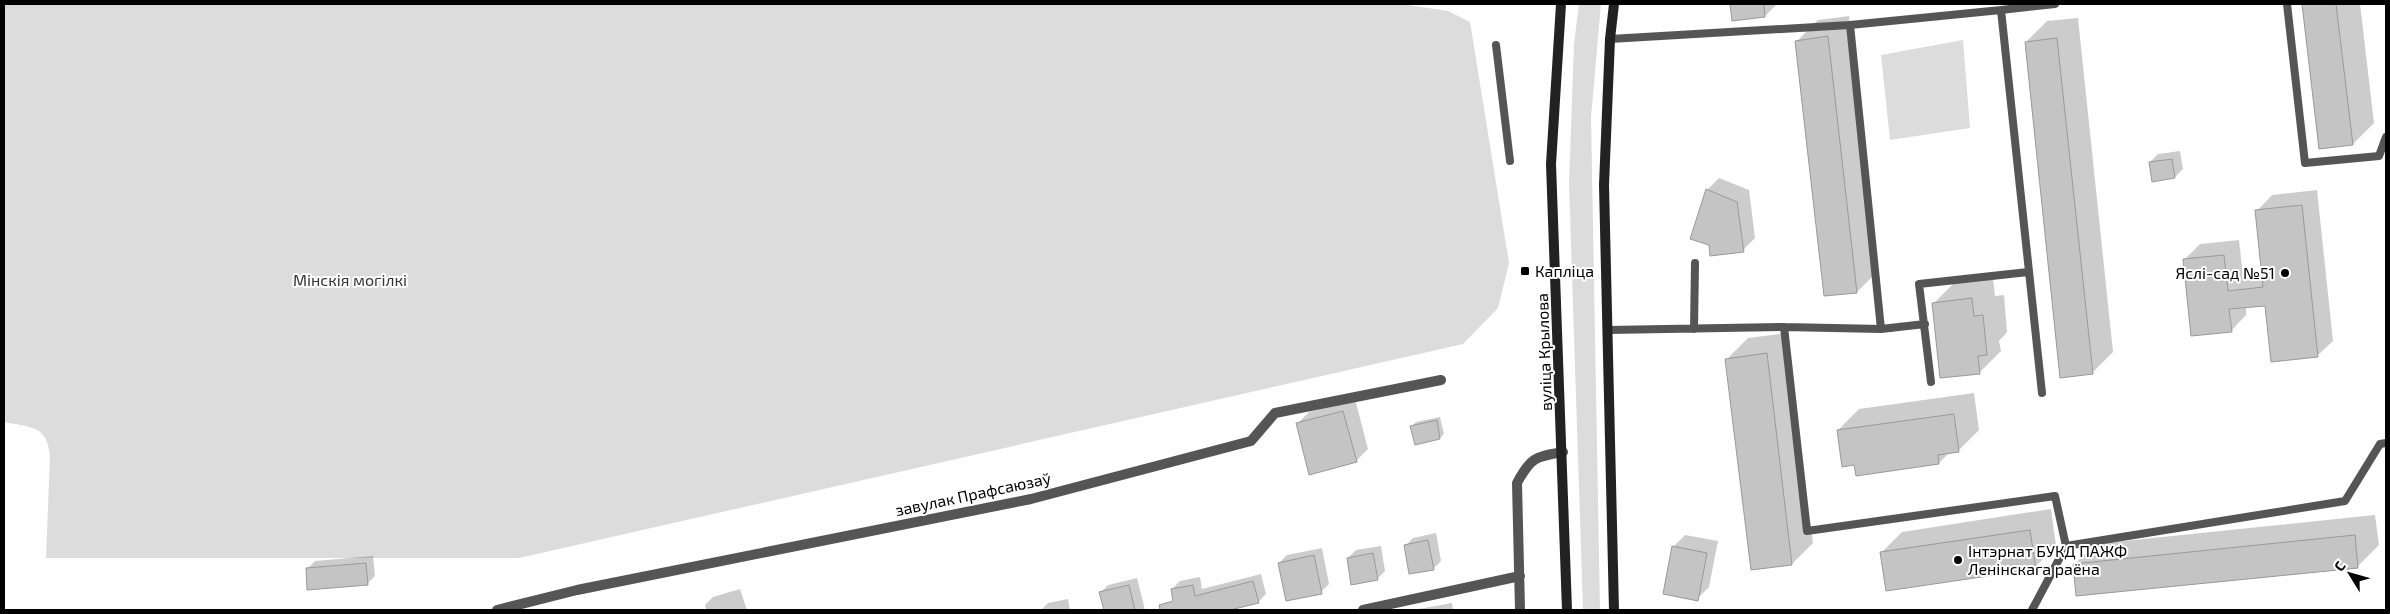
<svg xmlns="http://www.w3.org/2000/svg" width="2390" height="614" font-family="'Exo 2',sans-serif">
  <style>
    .green { fill: #dcdcdc }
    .shadow { fill: #0003 }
    .building { fill: #c4c4c4; stroke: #999 }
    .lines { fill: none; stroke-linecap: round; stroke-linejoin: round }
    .service { stroke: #555; stroke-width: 8 }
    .minor { stroke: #555; stroke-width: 10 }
    .secondary { stroke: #222; stroke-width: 10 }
    .poi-dot { fill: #000; stroke: #fff; stroke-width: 2 }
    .labels { text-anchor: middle; stroke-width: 4; stroke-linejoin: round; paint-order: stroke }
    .poi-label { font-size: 16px; fill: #000; stroke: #fff; text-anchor: start }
    .park-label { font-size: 16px; fill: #333; stroke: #fff }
    .street-label { font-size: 16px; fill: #000; stroke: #fff }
  </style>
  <rect width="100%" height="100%" fill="#fff"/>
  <!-- green -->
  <path class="green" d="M4,4H1401L1448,11L1470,22L1509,263L1498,308L1463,344L519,558H46L50,456C47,424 30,428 4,422Z
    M1579,4H1601L1591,117L1600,610H1583L1569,183L1574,44Z
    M1963,40L1970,128L1890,140L1881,55Z"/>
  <!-- shadow -->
  <path class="shadow" d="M1731,4H1777L1765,16L1733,20Z
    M2303,4H2360L2374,123L2353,144L2320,148Z
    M1849,16L1878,271L1857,292L1797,41L1818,20Z
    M2078,18L2113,352L2092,373L2026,42L2047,21Z
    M2180,151L2183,169L2175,177L2150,162L2158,154Z
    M1719,178L1749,190L1755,238L1743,250L1707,190Z
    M2317,190L2333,341L2317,356L2266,304L2246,306V315L2231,331L2184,260L2200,244L2239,240L2243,276L2263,274L2257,211L2272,195Z
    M1993,278L1995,296L2004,295L2007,332L1999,341L2001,351L1980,372L1934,303L1955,282Z
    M1787,333L1813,543L1792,564L1727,359L1748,338Z
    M1974,393L1979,430L1958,451L1950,452L1939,463L1838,430L1859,409Z
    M1355,399L1368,449L1356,461L1297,424L1309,412Z
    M1440,417L1444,434L1440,438L1412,426L1416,422Z
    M2051,509L2056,546L2035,567L1881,553L1902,532Z
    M2375,515L2379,545L2358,566L2074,565L2095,544Z
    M1436,533L1441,561L1433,569L1405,546L1413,538Z
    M1685,535L1718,541L1709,587L1697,599L1673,547Z
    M1381,546L1385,571L1377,579L1348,558L1356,550Z
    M1322,548L1329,584L1321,592L1279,563L1287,555Z
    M373,556L375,576L367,584L307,569L315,561Z
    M1261,574L1266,594L1258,602L1223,610H1176L1172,589L1180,581L1200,577L1202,589Z
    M1137,578L1145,610H1105L1100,593L1108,585Z
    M740,589L747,610H706L705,605L713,597Z
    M1068,599L1070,610H1041L1048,603Z
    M1452,603L1453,610H1413Z"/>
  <!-- building -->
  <path class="building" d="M1730,4H1764L1765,17L1732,21Z
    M2302,4H2336L2353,145L2319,149Z
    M1828,36L1857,293L1824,296L1795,41Z
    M2057,38L2093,374L2060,378L2025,42Z
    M2172,159L2175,178L2152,182L2149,162Z
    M1706,189L1737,202L1744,252L1710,256L1709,245L1690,239Z
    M2302,205L2318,357L2271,362L2265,306L2229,309L2232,332L2191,336L2183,259L2224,255L2228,291L2263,287L2255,210Z
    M1972,298L1974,316L1983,315L1987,355L1978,356L1980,374L1940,378L1932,303Z
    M1767,353L1792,565L1751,570L1725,359Z
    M1343,411L1357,462L1309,475L1296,423Z
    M1954,414L1959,452L1938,455L1939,464L1856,476L1854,465L1842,467L1837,430Z
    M1437,420L1440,439L1415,445L1410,426Z
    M2030,530L2036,569L1886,591L1880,552Z
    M2355,535L2358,568L2076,596L2073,564Z
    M1428,540L1434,570L1409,574L1404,545Z
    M1672,546L1707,553L1698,601L1663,594Z
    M1373,553L1378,580L1351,585L1347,558Z
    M1314,555L1322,594L1286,601L1278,563Z
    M366,563L368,585L307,590L306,568Z
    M1253,581L1259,603L1230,610H1160L1159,605L1173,601L1171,589L1193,585L1195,596Z
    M1129,585L1135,610H1104L1099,592Z"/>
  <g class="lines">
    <!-- service -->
    <path class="service" d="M2287,4L2305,163L2379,156L2386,137
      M1850,25L1881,329
      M1610,39L1850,25L2001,10
      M1496,45L1510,161
      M1784,327L1807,531L2055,496L2066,546L2345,501L2380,444L2386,443
      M1694,329L1695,263
      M1609,330L1784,327L1881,329L1925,324
      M1931,382L1919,284L2028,272
      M2042,393L2001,10L2055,4
      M2032,610L2066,546"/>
    <!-- minor -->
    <path class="minor" d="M497,610L577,590L1031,499L1251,441L1275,413L1441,380
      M1363,610L1520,576
      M1520,610L1517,483C1531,457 1535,457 1563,452"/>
    <!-- secondary -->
    <path class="secondary" d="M1561,4L1551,164L1567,610
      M1614,610L1604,185L1610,39L1614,4"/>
  </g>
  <!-- markers -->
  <g class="poi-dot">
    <rect x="1520" y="266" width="10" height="10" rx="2.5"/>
    <circle cx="2285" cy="273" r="5"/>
    <circle cx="1958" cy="560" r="5"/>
  </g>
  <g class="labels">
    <!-- poi labels -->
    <g class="poi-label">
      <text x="1535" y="277">Капліца</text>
      <text x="2275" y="279" text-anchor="end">Яслі-сад №51</text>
      <text x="1968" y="557">Інтэрнат БУКД ПАЖФ<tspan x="1968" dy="18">Ленінскага раёна</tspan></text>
    </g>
    <!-- park labels -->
    <g class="park-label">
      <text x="350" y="286">Мінскія могілкі</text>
    </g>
    <!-- street labels -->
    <g class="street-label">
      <text transform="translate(1544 352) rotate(-92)" y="6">вуліца Крылова</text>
      <text transform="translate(973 494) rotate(-12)" y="6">завулак Прафсаюзаў</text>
    </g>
  </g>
  <!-- border -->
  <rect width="2390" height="614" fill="none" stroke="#000000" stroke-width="10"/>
  <!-- north arrow -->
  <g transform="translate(2350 574) rotate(307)" stroke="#ffffff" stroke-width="4" paint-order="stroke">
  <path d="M0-4L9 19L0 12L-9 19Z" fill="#000000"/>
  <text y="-8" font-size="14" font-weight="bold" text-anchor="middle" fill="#000000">С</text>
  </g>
</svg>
